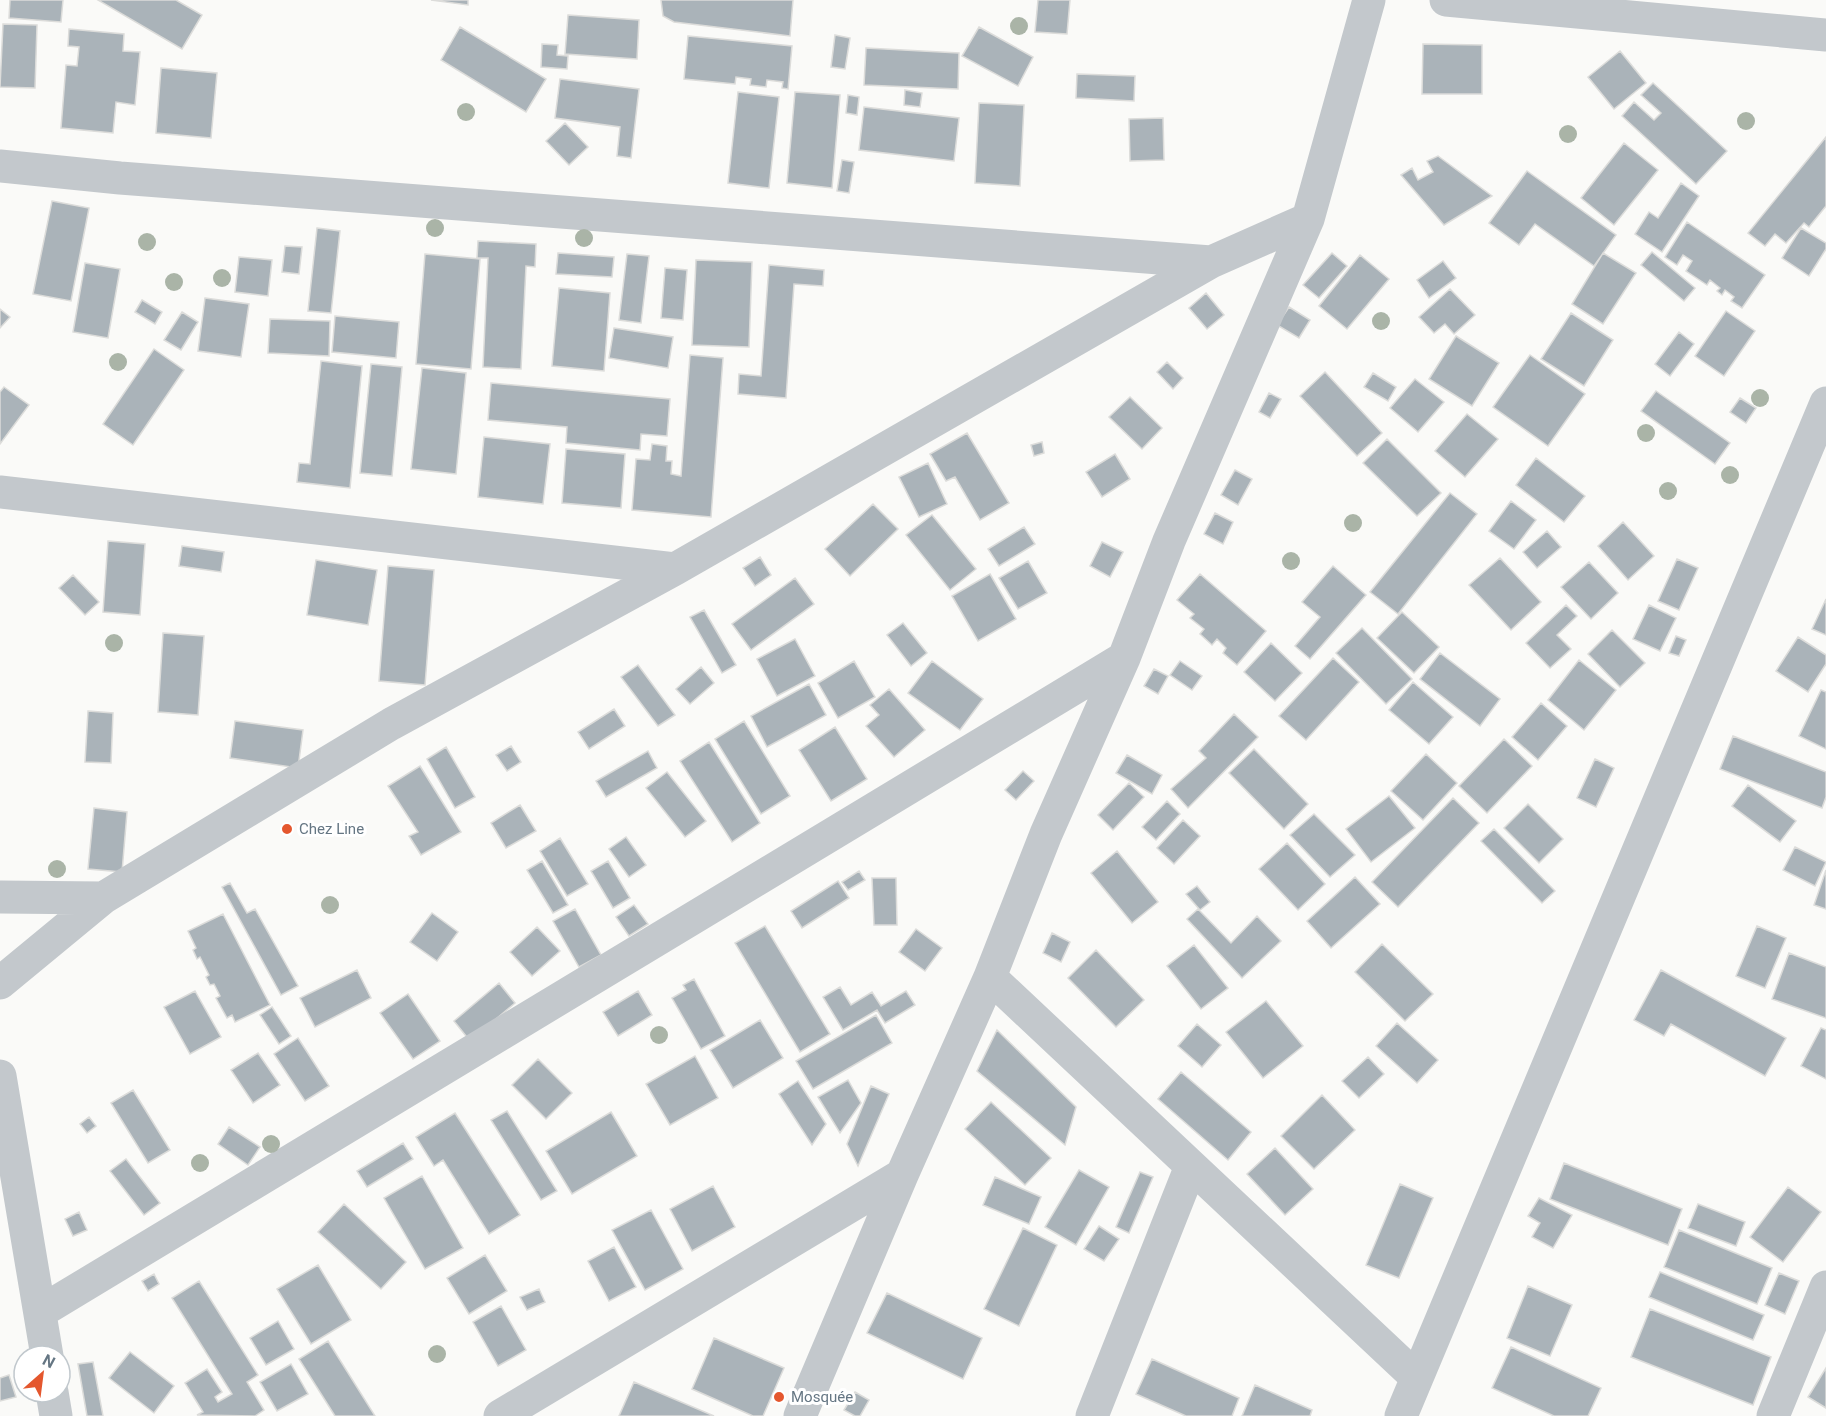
<svg xmlns="http://www.w3.org/2000/svg" width="1826" height="1416" font-family="Roboto,sans-serif">
  <style>
    .building { fill: #aab3b9; stroke: #dcdcda; stroke-width: 1.5 }
    .lines { fill: none; stroke-linecap: round; stroke-linejoin: round }
    .minor { stroke: #c3c8cc; stroke-width: 33 }
    .tree { fill: #aab4a7 }
    .poi-dot { fill: #e4572e; stroke: #fff; stroke-width: 2 }
    .labels { text-anchor: middle; stroke-width: 6; stroke-linejoin: round; paint-order: stroke }
    .poi-label { font-size: 15px; fill: #657683; stroke: #fff; text-anchor: start }
  </style>
  <rect width="100%" height="100%" fill="#fafaf8"/>
  <!-- building -->
  <path class="building" d="M10,0H63L61,22L9,18Z
    M98,0H176L202,15L182,49Z
    M431,0H468V5Z
    M661,0H793L790,36L674,22L663,16Z
    M1038,0H1070L1067,34L1035,32Z
    M568,15L639,20L637,59L565,54Z
    M3,24L37,25L35,88L0,87Z
    M460,27L546,79L526,112L441,60Z
    M979,27L1033,57L1018,86L962,56Z
    M69,29L124,34L123,51L140,52L135,105L116,102L113,133L61,128L66,65L77,66L79,47L68,46Z
    M835,35L850,38L845,69L831,67Z
    M688,36L792,46L788,89L782,88L783,82L767,80L766,87L750,85L751,79L736,77L735,84L684,79Z
    M542,44L558,45L557,55L568,56L567,69L541,67Z
    M1423,44L1482,45V94H1422Z
    M866,48L959,53L958,89L864,85Z
    M1620,51L1646,83L1614,109L1588,77Z
    M161,68L217,73L211,138L156,133Z
    M1077,74L1135,76L1134,101L1076,98Z
    M560,79L639,89L631,158L617,156L620,127L555,118Z
    M1653,83L1727,151L1696,184L1622,116L1634,102L1654,120L1661,113L1641,95Z
    M905,90L922,93L920,107L904,105Z
    M738,92L779,97L769,188L728,183Z
    M795,92L840,95L832,188L787,183Z
    M848,95L859,97L857,115L846,113Z
    M979,103L1024,105L1020,186L975,183Z
    M864,107L959,118L954,161L859,150Z
    M1163,118L1164,160L1130,161L1129,119Z
    M565,123L588,147L569,165L546,141Z
    M1826,137V206L1809,227L1804,223L1786,243L1775,234L1765,246L1748,233Z
    M1624,143L1658,170L1614,225L1581,198Z
    M1438,156L1492,196L1444,225L1401,175L1412,168L1418,180L1433,172L1427,161Z
    M842,160L854,162L849,193L837,191Z
    M1527,171L1616,235L1594,266L1535,224L1519,245L1489,223Z
    M1681,183L1699,196L1662,252L1635,234L1649,212L1658,218Z
    M52,201L89,208L71,301L33,294Z
    M1687,222L1765,275L1742,308L1731,301L1734,297L1725,290L1722,295L1717,291L1720,288L1710,280L1707,285L1686,271L1692,261L1683,255L1677,265L1665,257Z
    M317,228L340,231L331,313L308,311Z
    M1801,228L1826,243V249L1809,276L1782,258Z
    M478,241L536,244L535,267L526,266L521,369L483,367L488,258H477Z
    M285,246L302,247L299,274L282,272Z
    M1652,252L1695,288L1684,301L1641,265Z
    M558,253L614,257L612,277L556,274Z
    M1332,253L1347,266L1319,298L1303,285Z
    M1603,253L1636,273L1603,324L1572,304Z
    M425,254L480,259L471,369L416,364Z
    M627,254L649,256L641,323L619,320Z
    M1360,255L1389,279L1347,329L1319,306Z
    M239,257L272,260L268,296L235,292Z
    M696,260L752,262L749,347L692,345Z
    M1443,261L1456,278L1429,298L1417,280Z
    M85,263L120,269L108,338L73,332Z
    M769,265L824,270L823,286L794,284L786,398L738,394L739,374L761,376Z
    M665,268L687,270L683,320L661,318Z
    M559,288L610,293L604,371L552,366Z
    M1450,289L1475,315L1454,334L1445,324L1434,333L1419,317Z
    M1206,293L1224,315L1207,329L1189,308Z
    M205,298L249,304L241,357L198,351Z
    M142,300L162,312L155,324L135,312Z
    M1289,307L1310,320L1299,338L1277,325Z
    M0,309L10,317L0,328Z
    M1726,311L1755,331L1724,376L1695,356Z
    M182,312L198,322L181,350L164,340Z
    M1571,313L1613,340L1584,386L1541,359Z
    M335,316L399,322L396,358L332,352Z
    M270,319L330,321L329,356L268,353Z
    M614,328L673,337L668,368L609,358Z
    M1679,332L1694,344L1670,376L1655,364Z
    M1456,336L1499,363L1472,406L1429,379Z
    M154,349L184,370L133,445L103,424Z
    M690,355L723,358L711,517L632,510L636,459L650,460L652,444L667,446L666,461H672L671,474L681,476Z
    M1530,355L1585,394L1548,446L1493,407Z
    M321,361L362,366L350,488L297,482L299,463L310,464Z
    M1167,362L1183,378L1173,389L1157,372Z
    M371,364L402,367L392,476L360,473Z
    M422,368L466,373L456,474L411,469Z
    M1325,372L1382,433L1357,456L1300,396Z
    M1373,373L1396,387L1388,401L1364,387Z
    M1415,379L1444,402L1418,432L1390,408Z
    M491,383L670,399L667,436L641,434L640,450L566,443L567,427L488,420Z
    M4,387L29,405L0,444V392Z
    M1656,391L1730,443L1715,464L1641,411Z
    M1269,393L1281,399L1270,418L1259,412Z
    M1130,397L1162,428L1142,449L1109,417Z
    M1740,398L1756,408L1746,423L1730,412Z
    M1467,414L1498,439L1465,477L1435,451Z
    M967,433L1009,503L980,520L955,477L946,481L930,454Z
    M484,437L550,444L543,504L478,497Z
    M1387,439L1441,493L1417,516L1363,463Z
    M1042,442L1044,453L1034,456L1031,445Z
    M566,449L625,454L621,508L562,503Z
    M1115,454L1130,479L1102,497L1086,472Z
    M1536,458L1585,496L1564,522L1516,485Z
    M928,463L947,504L919,517L899,477Z
    M1235,470L1252,479L1238,505L1221,495Z
    M1450,493L1477,514L1398,614L1370,592Z
    M1511,501L1536,520L1514,549L1489,531Z
    M873,504L898,529L850,576L825,549Z
    M1215,513L1233,522L1223,544L1204,534Z
    M932,515L976,569L950,590L906,535Z
    M1623,522L1654,556L1628,580L1598,546Z
    M1024,527L1035,544L999,566L988,549Z
    M1547,531L1561,547L1537,568L1523,552Z
    M108,541L145,544L140,615L103,612Z
    M1102,542L1123,552L1110,577L1090,566Z
    M182,546L224,552L221,572L179,566Z
    M760,557L771,575L755,586L743,568Z
    M1500,558L1541,602L1511,630L1469,585Z
    M1677,559L1698,568L1679,610L1658,601Z
    M316,560L377,570L368,625L307,615Z
    M1028,561L1047,593L1018,609L999,578Z
    M1589,562L1618,593L1591,619L1561,587Z
    M388,566L434,570L425,685L379,681Z
    M1333,566L1366,595L1310,659L1295,646L1320,617L1302,602Z
    M990,574L1016,619L978,641L952,596Z
    M1200,574L1266,631L1237,665L1223,653L1226,648L1217,639L1212,645L1200,634L1204,629L1190,618L1194,614L1177,600Z
    M73,575L99,602L85,615L59,588Z
    M795,578L814,604L751,650L732,624Z
    M1826,599V635L1812,629Z
    M1566,605L1577,616L1557,635L1571,649L1550,668L1526,643Z
    M1649,605L1676,618L1660,651L1633,639Z
    M704,610L736,665L722,673L690,617Z
    M1402,612L1439,647L1414,673L1377,638Z
    M903,623L927,653L911,666L887,635Z
    M1362,628L1412,679L1386,704L1336,653Z
    M1612,630L1645,663L1620,687L1588,654Z
    M163,633L204,636L198,715L158,712Z
    M1676,636L1686,640L1679,656L1669,653Z
    M1798,637L1826,655V664L1808,692L1776,671Z
    M795,639L815,676L777,696L757,659Z
    M1271,643L1302,673L1275,701L1244,672Z
    M1440,653L1500,699L1480,726L1420,679Z
    M1333,658L1359,682L1306,740L1279,716Z
    M1579,660L1616,690L1584,730L1548,700Z
    M854,661L875,697L838,718L818,683Z
    M932,661L983,699L960,730L908,693Z
    M1180,661L1202,676L1192,690L1170,675Z
    M638,665L675,715L658,726L621,677Z
    M701,667L714,683L690,704L676,689Z
    M1154,669L1168,676L1158,694L1144,686Z
    M1413,682L1453,717L1429,744L1389,710Z
    M809,684L826,715L767,747L751,716Z
    M889,689L925,730L894,757L866,726L879,715L870,705Z
    M1821,690L1826,692V749L1799,736Z
    M1541,703L1567,726L1538,760L1512,737Z
    M614,709L625,726L589,749L578,732Z
    M88,711L113,713L111,763L85,762Z
    M1234,714L1258,737L1188,808L1171,789L1206,758L1199,751Z
    M235,721L303,730L298,768L230,758Z
    M744,721L790,796L761,814L715,739Z
    M835,727L867,779L831,801L799,750Z
    M1733,736L1826,772V797L1822,808L1720,769Z
    M1504,739L1532,766L1487,813L1459,786Z
    M709,742L760,823L732,842L680,761Z
    M511,746L521,762L507,771L496,755Z
    M446,747L475,797L455,808L427,759Z
    M1254,749L1308,804L1284,829L1229,773Z
    M648,751L657,768L606,797L596,781Z
    M1426,754L1457,783L1423,820L1391,791Z
    M1127,755L1162,775L1152,794L1116,773Z
    M1595,759L1614,768L1596,807L1577,798Z
    M420,766L461,832L421,855L409,836L418,832L388,786Z
    M1023,771L1034,781L1016,800L1005,790Z
    M667,772L706,821L685,837L646,788Z
    M1129,783L1144,797L1113,830L1098,815Z
    M1748,785L1796,821L1780,842L1732,806Z
    M1389,796L1415,828L1371,862L1346,829Z
    M1453,798L1479,823L1398,907L1372,882Z
    M1167,801L1180,814L1156,840L1142,827Z
    M1528,804L1563,839L1539,863L1504,828Z
    M520,805L536,831L506,848L491,823Z
    M94,808L127,812L122,872L88,869Z
    M1314,814L1355,855L1330,877L1290,835Z
    M1183,820L1200,836L1174,864L1157,848Z
    M1494,829L1555,891L1542,903L1481,841Z
    M626,837L646,865L629,877L609,849Z
    M560,838L588,884L567,896L540,851Z
    M1287,843L1325,884L1298,910L1259,869Z
    M1795,847L1826,862L1815,886L1783,870Z
    M1117,851L1158,902L1132,923L1091,873Z
    M542,861L568,905L553,913L527,870Z
    M608,861L630,898L613,908L591,871Z
    M1826,870V909L1814,905Z
    M859,871L865,880L848,890L842,882Z
    M1355,877L1380,904L1331,948L1307,921Z
    M872,878H896L897,925H874Z
    M838,881L849,898L802,928L791,911Z
    M230,883L247,913L255,909L298,986L281,995L222,887Z
    M1197,886L1210,902L1200,910L1186,894Z
    M634,905L648,924L629,936L616,917Z
    M575,909L601,955L579,967L553,921Z
    M1198,909L1231,943L1257,916L1281,941L1242,978L1187,919Z
    M432,913L458,932L437,961L410,942Z
    M223,914L270,1005L235,1022L232,1015L227,1018L216,998L220,996L214,984L210,985L206,977L209,975L200,957L197,959L193,950L196,948L188,931Z
    M765,926L830,1034L800,1052L735,943Z
    M1757,926L1786,938L1765,988L1736,976Z
    M537,927L560,951L532,976L510,952Z
    M916,929L942,948L925,971L899,952Z
    M1052,933L1070,942L1061,962L1043,953Z
    M1382,944L1433,994L1405,1021L1355,972Z
    M1194,945L1228,988L1201,1009L1167,966Z
    M1096,950L1144,1000L1116,1027L1068,978Z
    M1789,953L1826,967V1018L1772,999Z
    M357,970L371,998L315,1027L300,998Z
    M1661,970L1786,1038L1765,1076L1671,1024L1664,1036L1634,1020Z
    M694,979L725,1036L701,1049L672,998L686,990L683,985Z
    M499,983L515,1003L470,1041L454,1021Z
    M840,987L851,1005L872,992L881,1006L906,991L915,1005L885,1023L877,1010L843,1030L823,997Z
    M195,991L221,1037L190,1054L164,1007Z
    M638,991L652,1015L618,1036L603,1012Z
    M408,994L440,1041L413,1059L380,1013Z
    M1266,1001L1303,1046L1263,1078L1226,1032Z
    M272,1007L291,1036L279,1044L260,1015Z
    M876,1015L892,1043L813,1089L796,1061Z
    M760,1020L783,1058L733,1088L710,1050Z
    M1397,1023L1438,1060L1417,1083L1376,1046Z
    M1197,1024L1221,1045L1202,1067L1178,1046Z
    M1821,1028L1826,1030V1079L1801,1066Z
    M997,1030L1076,1107L1065,1145L977,1071Z
    M298,1038L329,1086L305,1101L274,1054Z
    M258,1053L280,1085L253,1103L231,1070Z
    M695,1056L718,1098L670,1125L646,1084Z
    M1368,1057L1384,1074L1359,1098L1342,1081Z
    M538,1059L572,1093L546,1119L512,1085Z
    M1181,1072L1251,1132L1228,1160L1158,1099Z
    M848,1080L861,1103L840,1133L818,1097Z
    M798,1081L826,1124L812,1145L779,1094Z
    M871,1086L889,1094L858,1166L847,1144Z
    M133,1090L170,1150L148,1163L111,1103Z
    M1322,1095L1355,1130L1314,1169L1281,1136Z
    M991,1102L1051,1158L1025,1185L965,1129Z
    M507,1111L557,1191L541,1200L491,1120Z
    M611,1112L637,1156L572,1194L546,1151Z
    M455,1113L520,1215L489,1234L443,1160L434,1166L416,1137Z
    M89,1117L96,1126L87,1133L80,1124Z
    M229,1127L260,1147L248,1165L218,1144Z
    M403,1143L413,1159L367,1187L357,1171Z
    M1275,1148L1313,1189L1285,1215L1247,1174Z
    M126,1159L160,1203L144,1215L110,1171Z
    M1564,1163L1682,1209L1668,1245L1550,1199Z
    M1079,1170L1109,1187L1076,1245L1045,1227Z
    M1140,1172L1153,1177L1129,1233L1116,1227Z
    M422,1176L463,1248L425,1269L384,1198Z
    M995,1177L1041,1197L1029,1224L983,1205Z
    M1400,1184L1433,1198L1399,1278L1366,1265Z
    M713,1186L735,1227L692,1251L670,1209Z
    M1788,1187L1821,1212L1783,1262L1750,1237Z
    M1539,1198L1572,1215L1553,1248L1532,1237L1540,1223L1528,1216Z
    M344,1204L406,1262L381,1289L318,1232Z
    M1698,1204L1745,1222L1736,1246L1688,1228Z
    M651,1210L683,1269L645,1290L612,1230Z
    M79,1212L87,1230L73,1236L65,1219Z
    M1099,1226L1119,1239L1104,1261L1084,1249Z
    M1023,1228L1057,1245L1019,1326L984,1309Z
    M1679,1230L1772,1268L1757,1304L1664,1267Z
    M614,1247L636,1287L609,1301L588,1261Z
    M485,1255L507,1291L469,1314L447,1278Z
    M318,1265L351,1320L311,1344L277,1289Z
    M1660,1272L1764,1315L1753,1340L1649,1297Z
    M1779,1273L1799,1281L1785,1314L1765,1305Z
    M154,1274L159,1284L148,1291L142,1281Z
    M199,1281L258,1375L247,1382L264,1410L255,1416L197,1415L203,1412L185,1383L207,1369L222,1392L215,1397L218,1402L232,1394L172,1298Z
    M1528,1286L1572,1305L1550,1356L1507,1338Z
    M539,1289L545,1302L527,1310L520,1297Z
    M887,1293L982,1338L963,1379L867,1333Z
    M501,1306L526,1350L498,1366L473,1322Z
    M1650,1309L1771,1357L1753,1405L1631,1357Z
    M278,1321L294,1349L266,1365L250,1338Z
    M714,1338L784,1368L763,1416H753L692,1389Z
    M328,1341L375,1416H335L299,1359Z
    M1511,1347L1601,1388L1588,1416H1554L1492,1388Z
    M130,1352L174,1386L154,1413L109,1378Z
    M1152,1359L1239,1398L1232,1416H1186L1136,1394Z
    M93,1362L103,1416H87L78,1364Z
    M291,1364L308,1394L277,1411L260,1382Z
    M1826,1368V1408L1808,1397Z
    M9,1375L16,1397L0,1401V1378Z
    M634,1382L714,1416H619Z
    M1255,1385L1312,1410L1310,1416H1242Z
    M855,1392L869,1400L860,1416H855L844,1410Z"/>
  <g class="lines">
    <!-- minor -->
    <path class="minor" d="M1446,0L1826,35
      M0,166L120,178L1211,262
      M0,492L675,569
      M0,897L103,898
      M990,977L1417,1378
      M0,983L103,898L391,724L675,569L1211,262L1308,219
      M0,1076L47,1356
      M40,1312L1124,658
      M52,1392L56,1416
      M500,1416L902,1175
      M800,1416L902,1175L990,977L1046,834L1124,658L1169,541L1308,219L1369,0
      M1092,1416L1191,1166
      M1401,1416L1826,403
      M1773,1416L1826,1287"/>
  </g>
  <!-- trees -->
  <g class="tree">
    <circle cx="1019" cy="26" r="9"/>
    <circle cx="466" cy="112" r="9"/>
    <circle cx="1746" cy="121" r="9"/>
    <circle cx="1568" cy="134" r="9"/>
    <circle cx="435" cy="228" r="9"/>
    <circle cx="584" cy="238" r="9"/>
    <circle cx="147" cy="242" r="9"/>
    <circle cx="222" cy="278" r="9"/>
    <circle cx="174" cy="282" r="9"/>
    <circle cx="1381" cy="321" r="9"/>
    <circle cx="118" cy="362" r="9"/>
    <circle cx="1760" cy="398" r="9"/>
    <circle cx="1646" cy="433" r="9"/>
    <circle cx="1730" cy="475" r="9"/>
    <circle cx="1668" cy="491" r="9"/>
    <circle cx="1353" cy="523" r="9"/>
    <circle cx="1291" cy="561" r="9"/>
    <circle cx="114" cy="643" r="9"/>
    <circle cx="57" cy="869" r="9"/>
    <circle cx="330" cy="905" r="9"/>
    <circle cx="659" cy="1035" r="9"/>
    <circle cx="271" cy="1144" r="9"/>
    <circle cx="200" cy="1163" r="9"/>
    <circle cx="437" cy="1354" r="9"/>
  </g>
  <!-- markers -->
  <g class="poi-dot">
    <circle cx="287" cy="829" r="6"/>
    <circle cx="779" cy="1397" r="6"/>
  </g>
  <g class="labels">
    <!-- poi labels -->
    <g class="poi-label">
      <text x="299" y="834">Chez Line</text>
      <text x="791" y="1402">Mosquée</text>
    </g>
  </g>
  <!-- north arrow -->
  <g transform="translate(42 1374) rotate(28)"><circle r="28" fill="#ffffff" stroke="#c1c8cd" stroke-width="1.5"/>
  <path d="M0-4.5L10 22L0 15L-10 22Z" fill="#e4572e"/>
  <text y="-9" font-size="16" font-weight="bold" text-anchor="middle" fill="#657683">N</text>
  </g>
</svg>
